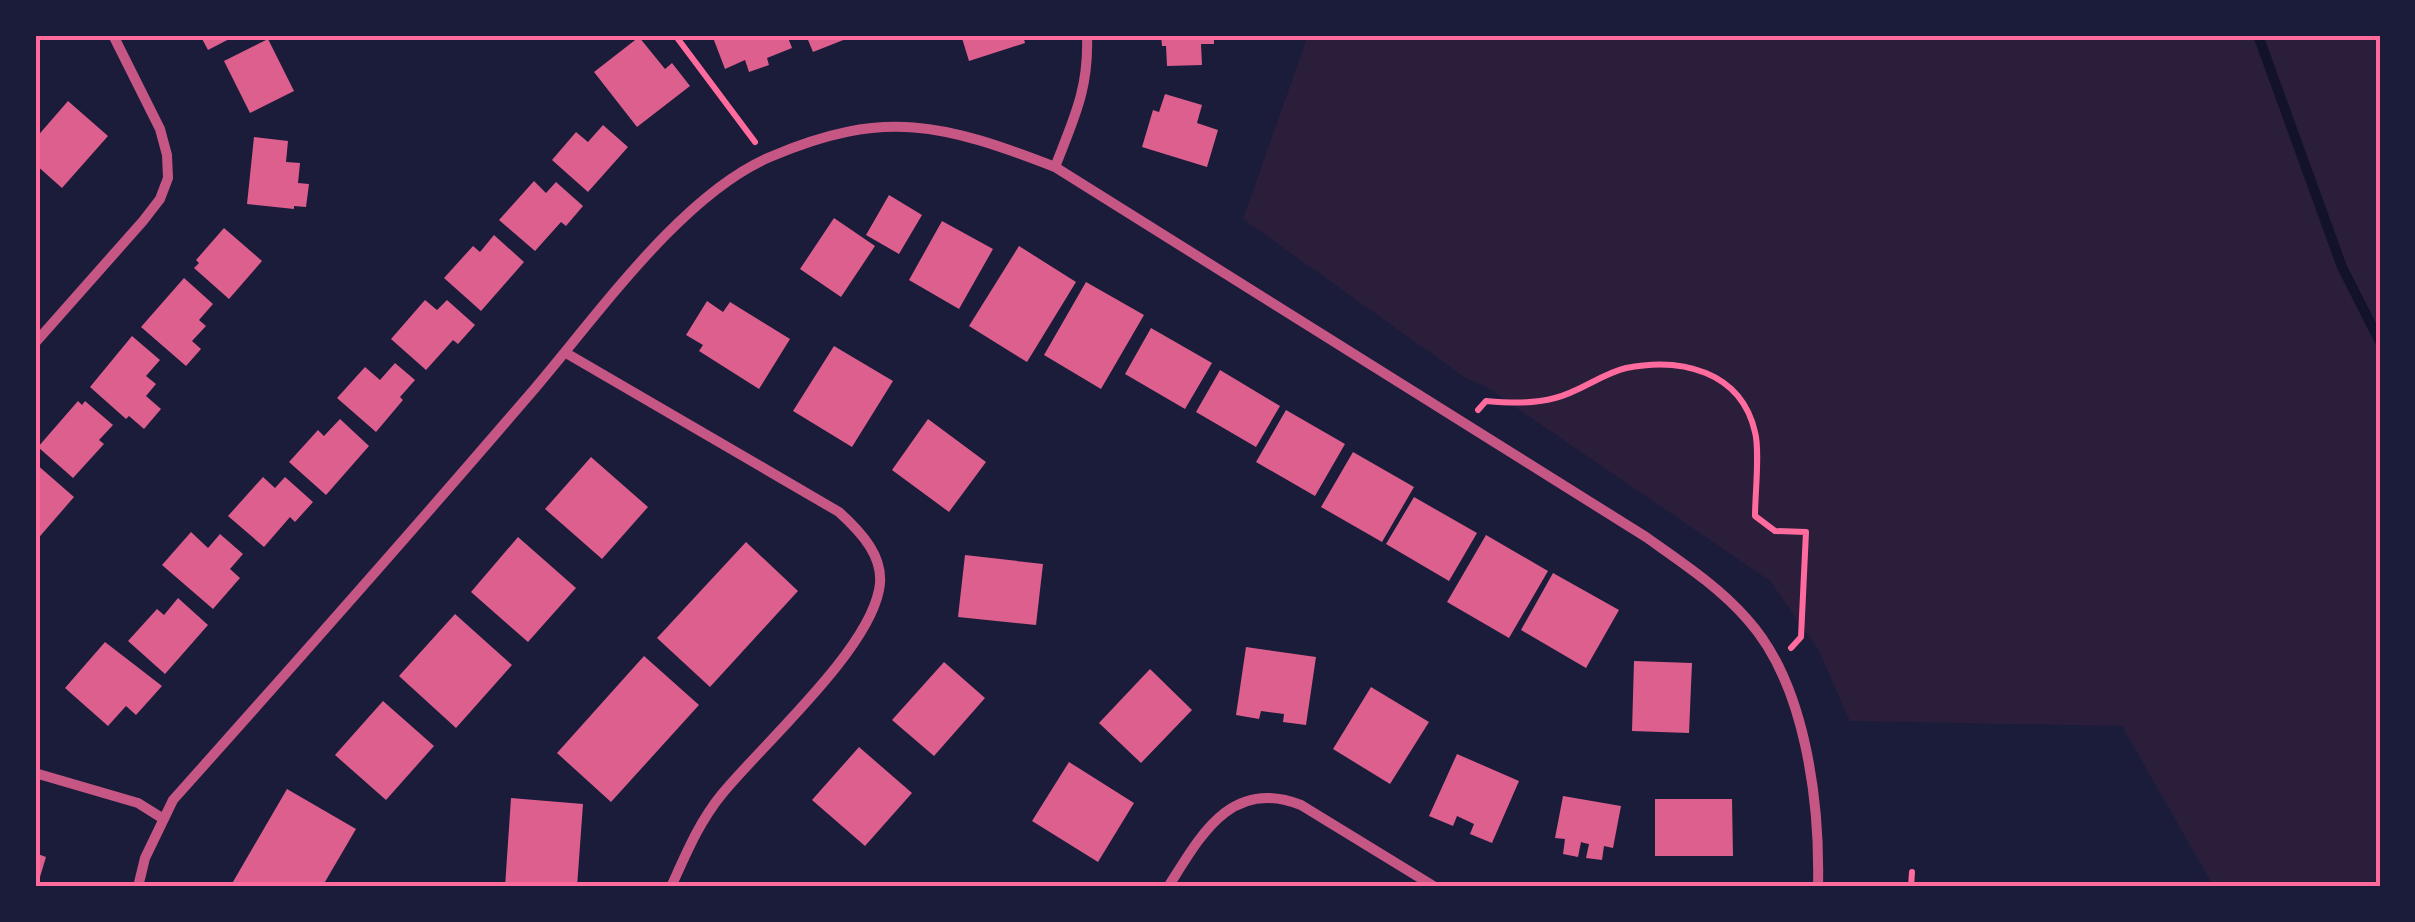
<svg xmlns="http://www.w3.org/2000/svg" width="2415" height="922" font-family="'Noto Sans',sans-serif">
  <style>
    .green { fill: #2a1e3b }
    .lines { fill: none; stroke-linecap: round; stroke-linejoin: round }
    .stream { stroke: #12122b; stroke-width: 10 }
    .building { fill: #dd5f8e }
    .path { stroke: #ff6b9d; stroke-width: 6 }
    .minor { stroke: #c65784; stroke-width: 10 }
    .neatline { fill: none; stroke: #ff6b9d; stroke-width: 4 }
  </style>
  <rect width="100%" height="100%" fill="#1b1b3a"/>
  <!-- green -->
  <path class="green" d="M1308,35H2374L2380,51V887H2214L2122,726L1850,721L1818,649L1770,581L1483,385L1467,379L1243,219Z"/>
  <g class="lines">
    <!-- stream -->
    <path class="stream" d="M2258,35L2342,267L2380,342"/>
  </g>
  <!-- building -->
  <path class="building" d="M200,35H237L208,50Z
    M712,35H787L792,48L767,58L769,65L749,72L745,60L725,69Z
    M806,35H856L813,52Z
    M961,35H1023L1025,43L969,61Z
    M1161,35H1214V44H1201L1202,65L1167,66L1166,46H1162Z
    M639,37L665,69L672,63L690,86L637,127L594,72Z
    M268,39L294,91L250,113L224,61Z
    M1165,94L1202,105L1197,123L1218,130L1207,167L1142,147L1153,110L1159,112Z
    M68,101L108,136L62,188L35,164V139Z
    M603,125L628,147L588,192L552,160L576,132L588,142Z
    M254,137L288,141L286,162L300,163L298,183L309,184L306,207L294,206V209L247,204Z
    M534,181L546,193L556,182L583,206L566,226L561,222L535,251L499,220Z
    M889,195L922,215L899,254L866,235Z
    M834,218L875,246L841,297L800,269Z
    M942,221L993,249L959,309L909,280Z
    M224,228L262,261L229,299L194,268L199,263L196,260Z
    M494,235L524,262L481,311L444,278L473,246L480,252Z
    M1019,246L1076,282L1027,362L969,326Z
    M184,278L213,304L199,320L206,326L192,341L201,349L186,366L141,327Z
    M1086,282L1144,315L1101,389L1044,355Z
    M425,300L437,310L447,300L475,325L458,344L453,340L426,370L391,339Z
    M707,301L723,312L730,302L790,339L759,389L699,351L703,345L686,335Z
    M1151,328L1212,363L1185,409L1125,374Z
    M132,336L160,360L146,376L156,384L146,396L161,409L144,429L129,416L126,419L90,387Z
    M834,346L893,381L852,447L793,411Z
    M395,363L415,380L400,397L403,400L376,432L337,398L365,367L380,380Z
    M1220,370L1280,406L1256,447L1196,412Z
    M78,401L82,405L85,401L113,425L99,440L104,444L73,478L38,447Z
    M1286,410L1345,444L1315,496L1256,462Z
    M340,419L369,446L326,495L289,462L318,430L324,436Z
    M928,419L986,462L949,512L892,470Z
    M1353,452L1414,487L1382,542L1321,507Z
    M591,457L648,507L602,559L545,509Z
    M35,463L74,497L35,542Z
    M263,477L275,488L285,477L313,502L295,522L290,517L264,547L228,516Z
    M1414,497L1477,533L1449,581L1386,544Z
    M191,532L208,548L220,534L243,554L230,569L240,578L213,609L162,565Z
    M1486,535L1548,571L1509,638L1447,602Z
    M518,537L576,588L528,642L471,592Z
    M746,542L798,591L710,687L657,638Z
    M965,555L1043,564L1036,625L958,617Z
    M1553,573L1619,610L1586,668L1521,630Z
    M178,598L208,625L165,674L128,641L157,609L164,615Z
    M455,614L512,665L456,728L399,676Z
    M105,642L162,686L136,715L126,706L108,726L65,688Z
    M1246,647L1316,657L1306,725L1283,722L1284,714L1261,711L1259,719L1236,715Z
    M644,656L699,705L611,802L557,753Z
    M1634,661L1692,663L1689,733L1632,731Z
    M944,662L985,698L934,756L892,720Z
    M1150,669L1192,710L1141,763L1099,723Z
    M1371,687L1429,722L1390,784L1333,749Z
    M383,701L434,746L386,800L335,755Z
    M859,747L912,793L865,846L812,800Z
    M1457,754L1519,781L1492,843L1470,834L1474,824L1457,816L1453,826L1429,816Z
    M1069,762L1134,803L1098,862L1032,821Z
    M287,789L356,829L322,887H230Z
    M1563,796L1621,806L1613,848L1604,846L1602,860L1586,858L1589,844L1584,843L1581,842L1578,857L1563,854L1565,839L1555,838Z
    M511,798L583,804L577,887H505Z
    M1655,799H1732L1733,856H1655Z
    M35,853L46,857L37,887H35Z"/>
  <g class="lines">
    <!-- path -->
    <path class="path" d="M675,35L755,142
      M1478,410L1486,401C1510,403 1532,404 1555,398C1580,392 1601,374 1626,368C1681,357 1741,371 1755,432C1760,451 1755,494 1755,516L1775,531L1806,532L1801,637L1791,648
      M1911,887L1912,872"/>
    <!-- minor -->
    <path class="minor" d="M1055,167C1074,118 1089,89 1087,35
      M35,343L143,221L160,199L168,178L167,155L160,129L113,35
      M566,353L839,512C861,532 886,558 879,590C867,652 764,743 722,794C699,822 686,854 671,887
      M35,773L138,803L162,818
      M138,887L145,858L173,800C291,668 409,535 524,401C590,326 678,196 770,157C884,108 944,124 1055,167L1646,537C1681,562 1718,586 1747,619C1806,684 1820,803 1818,887
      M1168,887C1200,837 1230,777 1301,805L1435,887"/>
  </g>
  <!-- border -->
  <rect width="2415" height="922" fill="none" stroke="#1b1b3a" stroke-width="75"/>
  <rect x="38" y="38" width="2340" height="846" class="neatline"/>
</svg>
